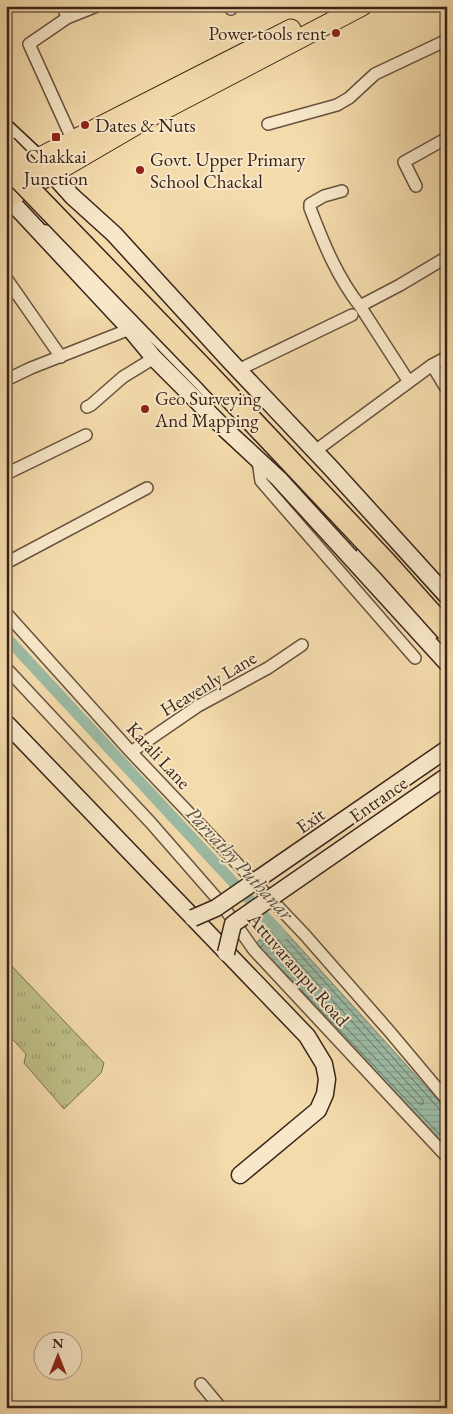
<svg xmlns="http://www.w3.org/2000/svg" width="453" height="1414" font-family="'EB Garamond',serif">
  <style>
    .grass { fill: url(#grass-tufts); stroke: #7c7150 }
    .water { fill: url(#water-rules); stroke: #747e6d }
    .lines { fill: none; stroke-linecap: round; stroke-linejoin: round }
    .shore { stroke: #6a6f60; stroke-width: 1 }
    .canal { stroke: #9cbba5; stroke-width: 11 }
    .street-casing { stroke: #68513e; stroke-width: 14 }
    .secondary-casing { stroke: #39231a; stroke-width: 19 }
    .primary-casing { stroke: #39231a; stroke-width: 21 }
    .street { stroke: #f8e8c9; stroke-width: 11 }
    .secondary { stroke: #f8e8c9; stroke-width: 16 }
    .primary { stroke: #f4dbac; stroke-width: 19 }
    .secondary-bridge-casing { stroke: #39231a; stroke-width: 19; stroke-linecap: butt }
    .highway-bridge-casing { stroke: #39231a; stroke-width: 24; stroke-linecap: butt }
    .secondary-bridge { stroke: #f8e8c9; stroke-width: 16 }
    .highway-bridge { stroke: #f4dbac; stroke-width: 21 }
    .poi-dot { fill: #8f2418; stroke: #f8e8c9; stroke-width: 2 }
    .labels { text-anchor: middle; stroke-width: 4; stroke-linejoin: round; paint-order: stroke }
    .poi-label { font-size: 19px; fill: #39231a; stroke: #f8e8c9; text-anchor: start }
    .street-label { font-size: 19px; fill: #39231a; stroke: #f8e8c9 }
    .water-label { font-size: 20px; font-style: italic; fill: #575144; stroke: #f8e8c9 }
  </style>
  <defs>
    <pattern id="grass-tufts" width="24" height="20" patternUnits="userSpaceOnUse" patternTransform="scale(1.25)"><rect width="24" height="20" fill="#bfbf87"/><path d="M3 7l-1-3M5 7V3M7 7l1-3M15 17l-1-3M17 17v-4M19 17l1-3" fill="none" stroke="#9c9b6e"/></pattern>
    <pattern id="water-rules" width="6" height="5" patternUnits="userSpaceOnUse" patternTransform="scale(1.25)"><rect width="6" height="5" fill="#9cbba5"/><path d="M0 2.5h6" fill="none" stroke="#87a08d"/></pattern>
  </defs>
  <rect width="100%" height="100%" fill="#f4dbac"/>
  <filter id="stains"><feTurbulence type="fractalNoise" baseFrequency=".004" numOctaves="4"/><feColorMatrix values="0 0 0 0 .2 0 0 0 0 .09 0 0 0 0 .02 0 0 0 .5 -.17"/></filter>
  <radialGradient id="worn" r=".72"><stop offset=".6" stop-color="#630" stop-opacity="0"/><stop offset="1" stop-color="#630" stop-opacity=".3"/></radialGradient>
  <!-- grass -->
  <path class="grass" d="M6,960L104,1063L101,1073L64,1109L24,1063L26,1054L6,1032Z"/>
  <!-- water -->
  <path class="water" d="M276,921L447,1110V1149L253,947Z"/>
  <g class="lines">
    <!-- shore -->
    <path class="shore" d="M275,940H278L423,1100V1104H419L270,948V945Z
      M261,947L274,931L278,930L441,1111L447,1113
      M279,967L447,1142"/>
    <!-- canal -->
    <path class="canal" d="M6,637L282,935"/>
    <defs>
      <path id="street" d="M63,6L67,18
        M231,6V9
        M268,124L337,105L349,98L375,74L447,40
        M73,141L29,44L67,18L97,6
        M416,186L404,162L447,138
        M342,191L324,196L310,204V208C323,242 337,277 360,306L400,285L447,257
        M6,278L61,357
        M360,306L409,382
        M447,357L432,365L447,390
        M238,370L352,315
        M6,380L31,368L130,329
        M87,407L91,405L123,377L154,358
        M315,451L432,365
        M258,461L261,481L415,658
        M6,474L86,435
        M6,563L147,488
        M6,613L131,752L305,935L390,1032L447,1100
        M6,668L151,823L220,902L254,950L447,1157
        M131,752L198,706L268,668L302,645
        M201,1384L221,1408"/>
      <path id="secondary" d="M6,128L38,158L72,196L114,234L229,360L330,467L447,596
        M6,196L130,329L154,358L226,430L279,479L447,663
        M44,233L55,236L66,243L213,394
        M364,554L432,631
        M6,723L307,1036L324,1064L327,1079L325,1094L318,1110L240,1175"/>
      <path id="primary" d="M14,173L38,158L291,29
        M8,198L52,174L148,118L362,6"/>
    </defs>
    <!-- street casing -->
    <use href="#street" class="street-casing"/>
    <!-- secondary casing -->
    <use href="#secondary" class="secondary-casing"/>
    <!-- primary casing -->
    <use href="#primary" class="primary-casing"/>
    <!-- street -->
    <use href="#street" class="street"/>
    <!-- secondary -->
    <use href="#secondary" class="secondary"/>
    <!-- primary -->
    <use href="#primary" class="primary"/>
    <defs>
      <path id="secondary-bridge" d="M193,918L216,908L447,749
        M226,953L233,924L447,776"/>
      <path id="highway-bridge" d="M6,146L32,172
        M6,165L209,375L388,565L447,631"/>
    </defs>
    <!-- secondary-bridge casing -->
    <use href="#secondary-bridge" class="secondary-bridge-casing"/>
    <!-- highway-bridge casing -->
    <use href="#highway-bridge" class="highway-bridge-casing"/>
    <!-- secondary-bridge -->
    <use href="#secondary-bridge" class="secondary-bridge"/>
    <!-- highway-bridge -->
    <use href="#highway-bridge" class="highway-bridge"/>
  </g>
  <!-- markers -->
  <g class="poi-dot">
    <circle cx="336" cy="33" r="5"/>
    <circle cx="85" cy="125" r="5"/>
    <rect x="51" y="132" width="10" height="10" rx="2.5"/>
    <circle cx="140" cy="170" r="5"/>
    <circle cx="145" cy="409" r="5"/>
  </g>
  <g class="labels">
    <!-- poi labels -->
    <g class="poi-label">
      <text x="326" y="40" text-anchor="end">Power tools rent</text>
      <text x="95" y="132">Dates &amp; Nuts</text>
      <text x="56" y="163" text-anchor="middle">Chakkai<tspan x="56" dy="22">Junction</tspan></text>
      <text x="150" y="166">Govt. Upper Primary<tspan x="150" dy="22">School Chackal</tspan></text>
      <text x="155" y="405">Geo Surveying<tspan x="155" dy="22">And Mapping</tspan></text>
    </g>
    <!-- street labels -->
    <g class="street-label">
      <text transform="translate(208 683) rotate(-31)" y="7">Heavenly Lane</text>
      <text transform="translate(159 755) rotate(47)" y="7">Karali Lane</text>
      <text transform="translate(378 799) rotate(-35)" y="7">Entrance</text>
      <text transform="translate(310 820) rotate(-35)" y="7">Exit</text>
      <text transform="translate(299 969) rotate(49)" y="7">Attuvarampu Road</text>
    </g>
    <!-- water labels -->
    <g class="water-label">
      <text transform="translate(240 863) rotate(47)" y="7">Parvathy Puthanar</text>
    </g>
  </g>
  <!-- margin -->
  <rect width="453" height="1414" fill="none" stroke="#f4dbac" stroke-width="25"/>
  <rect x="8" y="8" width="438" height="1399" fill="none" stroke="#39231a" stroke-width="2.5"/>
  <rect x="12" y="12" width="428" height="1389" fill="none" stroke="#39231a"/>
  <!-- north arrow -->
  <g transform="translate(58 1356)"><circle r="24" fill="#f8e8c9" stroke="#ac9983"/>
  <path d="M0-4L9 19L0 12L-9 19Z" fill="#8f2418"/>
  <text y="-8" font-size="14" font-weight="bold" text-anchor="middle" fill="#39231a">N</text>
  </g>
  <rect width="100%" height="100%" filter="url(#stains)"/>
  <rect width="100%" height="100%" fill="url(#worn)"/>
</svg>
